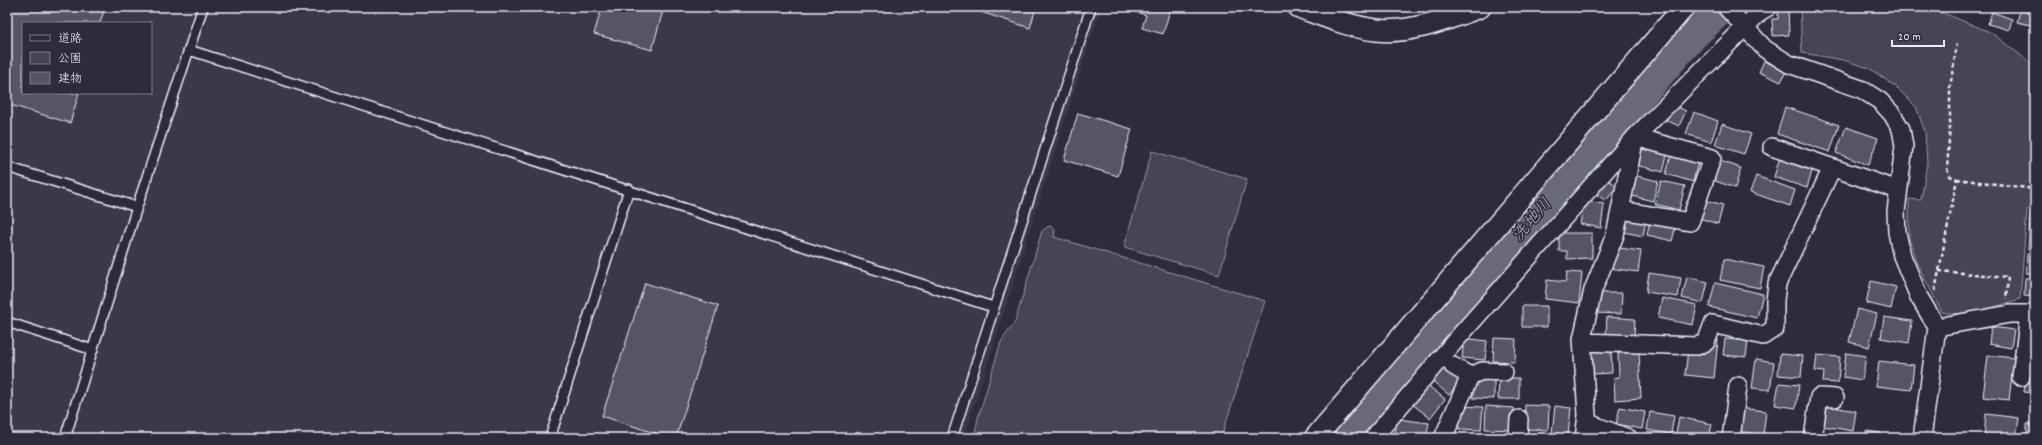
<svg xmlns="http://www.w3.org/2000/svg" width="2042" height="445" font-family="Dekko,'Klee One',sans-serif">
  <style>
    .built { fill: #3b3749; fill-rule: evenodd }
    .green { fill: #464455; stroke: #979aa6 }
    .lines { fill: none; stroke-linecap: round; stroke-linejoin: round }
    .river { stroke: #696978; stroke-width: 31 }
    .building { fill: #575565; stroke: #e8f1f8 }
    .service-casing { stroke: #e8f1f8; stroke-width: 12 }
    .minor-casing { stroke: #e8f1f8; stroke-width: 20 }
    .tertiary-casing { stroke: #e8f1f8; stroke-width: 24 }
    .path { stroke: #e8f1f8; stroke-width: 2.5; stroke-dasharray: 4 3; stroke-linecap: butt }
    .service { stroke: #2f2a3d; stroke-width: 9 }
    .minor { stroke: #2f2a3d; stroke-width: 17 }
    .tertiary { stroke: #2f2a3d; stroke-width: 21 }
    .labels { text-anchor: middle; stroke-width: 3; stroke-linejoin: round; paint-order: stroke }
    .water-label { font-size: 17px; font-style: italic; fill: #afb4be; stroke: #2f2a3d }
  </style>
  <rect width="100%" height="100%" fill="#2f2a3d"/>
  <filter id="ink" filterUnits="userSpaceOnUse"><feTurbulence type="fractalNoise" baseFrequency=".025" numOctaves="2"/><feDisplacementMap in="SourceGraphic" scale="8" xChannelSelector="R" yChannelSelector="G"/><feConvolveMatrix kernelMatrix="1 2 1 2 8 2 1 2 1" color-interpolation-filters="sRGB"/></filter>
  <g filter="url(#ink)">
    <!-- built -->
    <path class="built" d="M7,7H1101L964,438H7ZM23,23H151V93H23Z"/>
    <!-- green -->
    <path class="green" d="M1800,7H1916L1946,14L1990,32L2035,66V198L2027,210L2020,299C1996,306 1967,318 1942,312L1916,262L1909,238V199L1921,200L1927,163L1925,132L1916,107L1896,87L1869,68L1843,60L1802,53Z
      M1152,151L1247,179L1219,275L1124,247Z
      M1049,226L1053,227L1055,231L1054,237L1265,301L1221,438H974L978,418L1001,342L1015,322L1042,231Z"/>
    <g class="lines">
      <!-- river -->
      <path class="river" d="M1345,438L1502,253L1692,36L1723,7"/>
    </g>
    <!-- building -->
    <path class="building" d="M7,7H105L100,23H23V93H79L70,123L7,104Z
      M602,7H664L652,50L594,34Z
      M966,7H1036L1030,28Z
      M1119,7H1171L1163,34L1142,28L1146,15Z
      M1778,7H1788L1789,35L1773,36L1772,19H1778Z
      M2021,7H2035V26L2017,22Z
      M1992,12L2012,19L2009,30L1988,24Z
      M1764,61L1786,71L1781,82L1759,72Z
      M1673,105L1686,111L1679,126L1666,120Z
      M1785,107L1839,125L1830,152L1777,134Z
      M1694,112L1718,121L1711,142L1686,134Z
      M1078,113L1132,129L1118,176L1064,160Z
      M1722,124L1751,134L1744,154L1715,145Z
      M1846,127L1878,138L1868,165L1836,153Z
      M1640,148L1667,155L1663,172L1636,165Z
      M1671,155L1698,162L1693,182L1666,174Z
      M1780,157L1813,168L1807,188L1774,177Z
      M1717,160L1741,168L1735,188L1710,179Z
      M1633,175L1658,181L1653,201L1628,195Z
      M1756,176L1795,190L1790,206L1750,192Z
      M1604,177L1617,186L1606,201L1593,192Z
      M1661,181L1685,186L1679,210L1655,204Z
      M1702,199L1723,205L1718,224L1696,217Z
      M1584,201L1604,204L1601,228L1580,224Z
      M1622,215L1646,220L1643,236L1619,231Z
      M2030,215L2035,216V250H2028Z
      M1650,220L1676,225L1672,241L1647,235Z
      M1559,233H1592V258L1567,259V251H1559Z
      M1612,247L1641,251L1638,272L1609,268Z
      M2027,254H2035V273H2026Z
      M1724,259L1764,267L1760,288L1720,280Z
      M1567,272L1582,273L1579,303L1545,299L1547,280L1566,282Z
      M1649,273L1681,278L1678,297L1646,292Z
      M1687,277L1708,282L1703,303L1682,298Z
      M2025,278H2035V297L2024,296Z
      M1871,281L1896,287L1891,309L1866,303Z
      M645,283L718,306L676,438H670L602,416Z
      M1715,283L1763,294L1757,318L1709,307Z
      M1597,293H1622L1621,314L1596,313Z
      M1662,298L1697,305L1693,325L1658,318Z
      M1522,306H1547V327H1522Z
      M1857,309L1877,314L1869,347L1849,342Z
      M1607,317L1635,319L1634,336L1606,334Z
      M1884,317L1912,321L1909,343L1881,338Z
      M2035,322V356L2029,355Z
      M1991,327L2014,330L2011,348L1989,344Z
      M1464,338L1487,341L1485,360L1462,358Z
      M1494,338L1516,339L1515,362L1493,361Z
      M1709,339L1718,340L1714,378L1685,375L1688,350Z
      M1725,339L1748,341L1746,357L1723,355Z
      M1611,349L1612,373L1591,374L1590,350Z
      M1639,352L1641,398L1615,400L1614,378L1619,377L1618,353Z
      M1846,353L1866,356L1862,380L1843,377Z
      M1780,354L1803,356L1801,377L1778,375Z
      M1817,355L1840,357L1838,383L1823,382L1824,372L1815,371Z
      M1988,355L2014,358L2009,400L1983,397Z
      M1756,359L1774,362L1770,390L1752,388Z
      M1879,361L1914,365L1911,390L1876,386Z
      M2028,361L2035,362V393L2024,392Z
      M1440,364L1460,381L1449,395L1429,378Z
      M1499,378H1519V399H1498Z
      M1473,379H1494V399L1473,398Z
      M1779,383L1799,385L1796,408L1775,405Z
      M1426,384L1445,399L1430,418L1411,403Z
      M1525,405L1549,406L1548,430L1524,429Z
      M1461,406L1483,407L1481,430L1459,429Z
      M1486,406L1514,408L1513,430L1485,429Z
      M1555,406L1571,408L1568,435L1552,433Z
      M1827,406L1856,411L1853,431L1823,426Z
      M1620,407L1645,412L1642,429L1616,424Z
      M1739,408L1766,411L1763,435L1736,431Z
      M1650,412L1674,416L1671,434L1647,430Z
      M1986,414L2019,418L2016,438H1984Z
      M1679,417L1712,424L1709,438H1675Z
      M1398,419L1429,423L1426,438L1395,433Z
      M2027,424H2035V438H2027Z
      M1866,431L1881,433V438H1858L1859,435L1865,437Z
      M1823,434L1847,438H1822Z"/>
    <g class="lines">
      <defs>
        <path id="service" d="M189,50L993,307
          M7,167L137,207
          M7,322L93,350
          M65,438L137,207L203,7
          M550,438L629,189
          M952,438L1091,7"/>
        <path id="minor" d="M1726,7L1765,49L1789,64L1861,89L1880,101L1892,114L1901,129L1904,146L1896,212L1897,232L1902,256L1919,297L1937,327L1922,438
          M1772,147L1898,190
          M1937,327L2010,314H2035
          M1583,342L1697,346L1706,342L1713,324L1763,336L1775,328V300L1777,284L1832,168
          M1453,366L1470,376
          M2021,377L2029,314
          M1586,422L1628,438
          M1373,438L1455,341L1635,137L1761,11L1768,7
          M1443,438L1470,376L1482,371L1504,372
          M1518,438L1519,419
          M1584,438L1587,415L1582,339L1593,290L1615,235L1635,137L1712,158L1690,222L1621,210
          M1731,438L1738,386
          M1813,438L1819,397L1835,398"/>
        <path id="tertiary" d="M1299,7C1324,16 1350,27 1376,30C1411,34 1447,19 1480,7
          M1315,438L1684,7"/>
      </defs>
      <!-- service casing -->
      <use href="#service" class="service-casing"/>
      <!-- minor casing -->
      <use href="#minor" class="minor-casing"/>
      <!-- tertiary casing -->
      <use href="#tertiary" class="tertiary-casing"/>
      <!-- path -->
      <path class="path" d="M1957,179L2035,189
        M1939,271L2008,277L2006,299
        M1935,291L1957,179L1950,176L1947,169L1950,126V87L1957,44"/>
      <!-- service -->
      <use href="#service" class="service"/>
      <!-- minor -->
      <use href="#minor" class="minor"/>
      <!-- tertiary -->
      <use href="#tertiary" class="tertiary"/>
    </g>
  </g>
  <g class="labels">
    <!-- water labels -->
    <g class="water-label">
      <text transform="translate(1531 219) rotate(-49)" y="6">洗地川</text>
    </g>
  </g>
  <!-- margin -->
  <rect width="2042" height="445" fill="none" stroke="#2f2a3d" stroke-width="24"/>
  <rect x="12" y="12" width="2018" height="421" fill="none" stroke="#e8f1f8" stroke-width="1.5" filter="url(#ink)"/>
  <!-- legend -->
  <rect x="22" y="22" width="130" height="72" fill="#2f2a3d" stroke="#797a88"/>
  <rect x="30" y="35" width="20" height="6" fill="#2f2a3d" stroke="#797a88"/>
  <text x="58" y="42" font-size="12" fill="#e8f1f8">道路</text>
  <rect x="30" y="52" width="20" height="12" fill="#464455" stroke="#797a88"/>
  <text x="58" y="62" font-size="12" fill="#e8f1f8">公園</text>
  <rect x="30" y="72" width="20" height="12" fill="#575565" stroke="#797a88"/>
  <text x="58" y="82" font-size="12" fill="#e8f1f8">建物</text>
  <!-- scale -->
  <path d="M1892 40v6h52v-6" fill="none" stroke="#e8f1f8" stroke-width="2"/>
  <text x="1898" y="40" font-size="12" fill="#e8f1f8" stroke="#2f2a3d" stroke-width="3" paint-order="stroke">20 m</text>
</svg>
